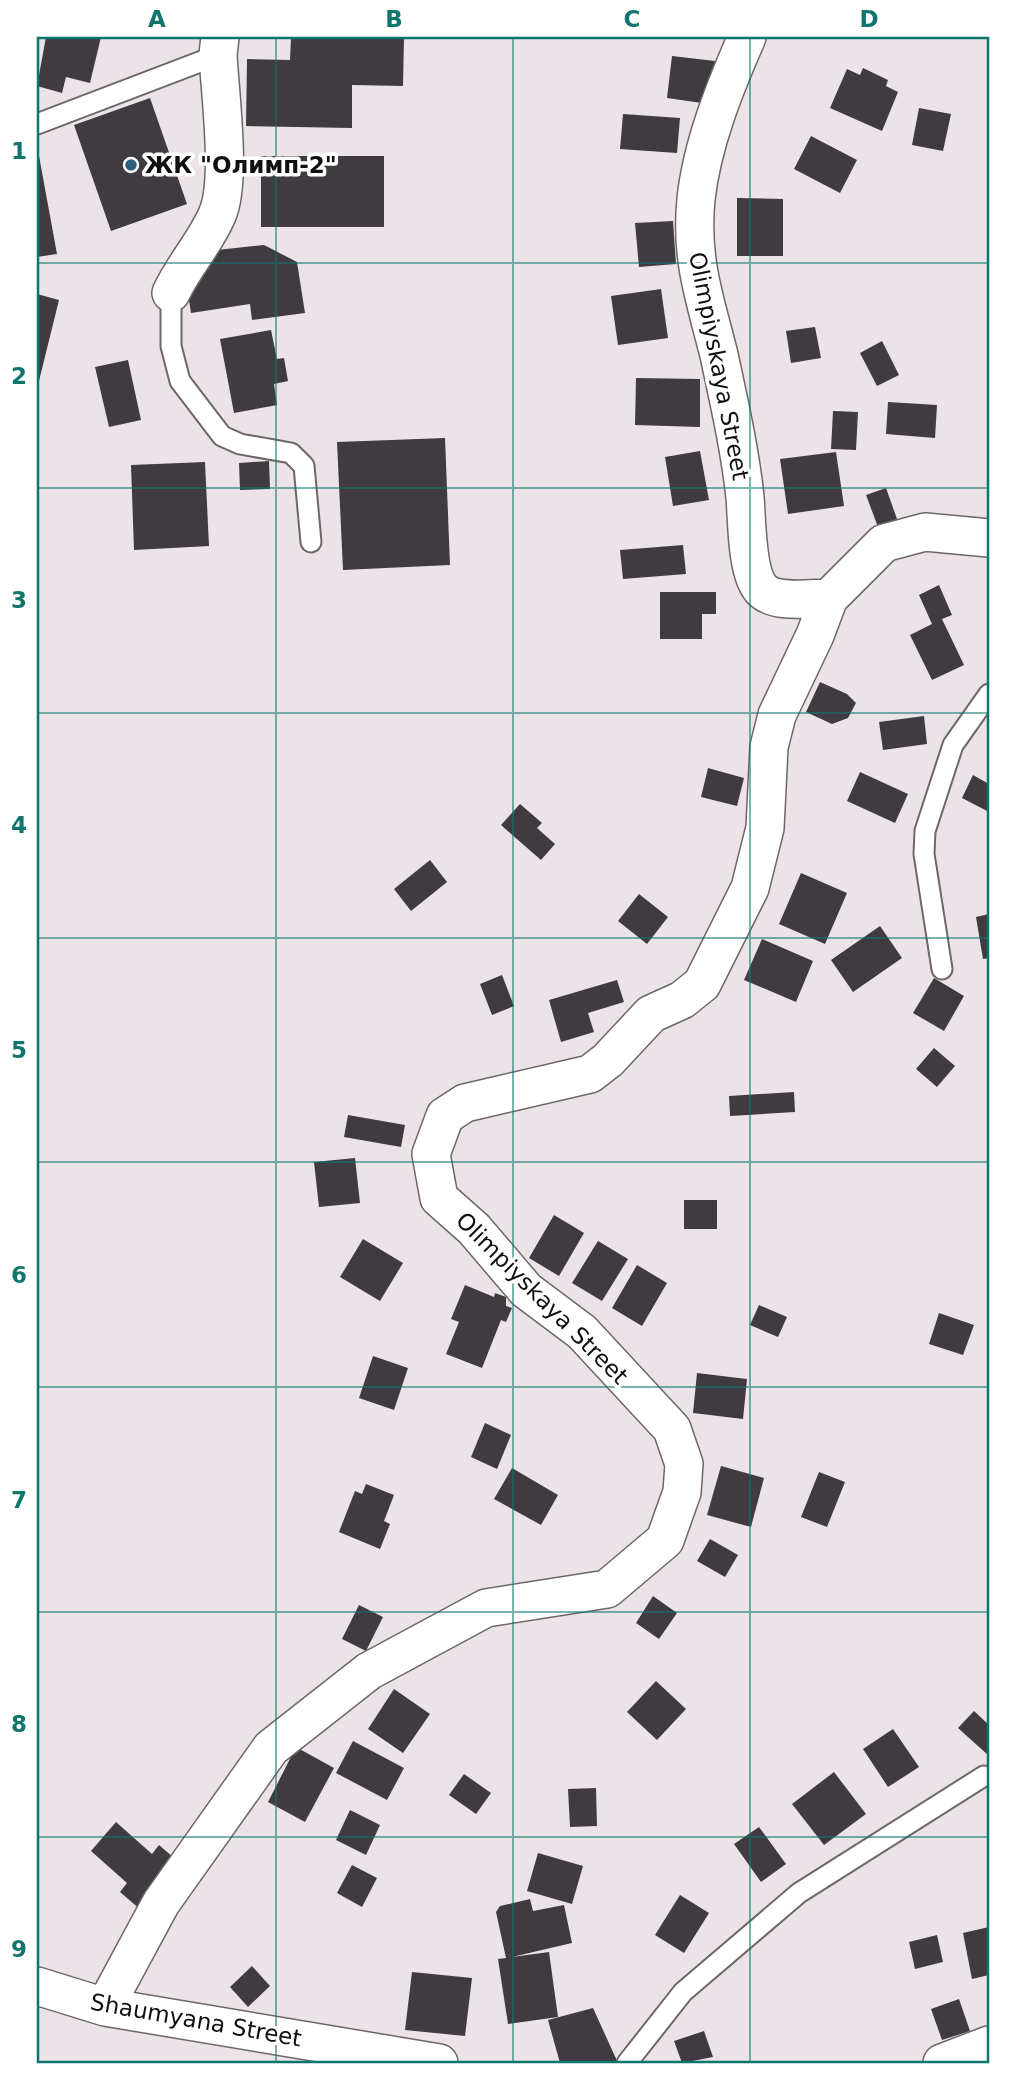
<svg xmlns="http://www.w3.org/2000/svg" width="1026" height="2100" font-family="'DejaVu Sans',sans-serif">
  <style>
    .building { fill: #403b41 }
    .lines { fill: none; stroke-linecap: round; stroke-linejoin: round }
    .service-casing { stroke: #6d666a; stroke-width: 23 }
    .minor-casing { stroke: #6d666a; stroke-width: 40 }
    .service { stroke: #fff; stroke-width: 19 }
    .minor { stroke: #fff; stroke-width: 37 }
    .grid { fill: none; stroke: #0f766e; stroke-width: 2; stroke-opacity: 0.55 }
    .poi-dot { fill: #2e5f7d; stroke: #fff; stroke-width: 2.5 }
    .labels { text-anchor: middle; stroke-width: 7; stroke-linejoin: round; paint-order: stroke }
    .poi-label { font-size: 23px; font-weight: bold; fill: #100e0f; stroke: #fff; text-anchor: start }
    .street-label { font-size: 23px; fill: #100e0f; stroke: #fff }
    .neatline { fill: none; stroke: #0f766e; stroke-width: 2.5 }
    .grid-label { font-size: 23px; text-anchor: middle; font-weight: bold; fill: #0f766e }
  </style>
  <rect width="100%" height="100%" fill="#ebe3e8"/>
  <!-- building -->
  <path class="building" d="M46,37H101L90,83L66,77L62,93L37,86Z
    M291,37H404L403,86L352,85V128L246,126L247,59L290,60Z
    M672,56L715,61L709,104L667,98Z
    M863,68L888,80L886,86L898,92L882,131L830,108L847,69L860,75Z
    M150,98L187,204L111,231L74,125Z
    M919,108L951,114L943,151L912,145Z
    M623,114L680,118L677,153L620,149Z
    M811,136L857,160L840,193L794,169Z
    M37,145L57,254L37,257Z
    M261,156H384V227H261Z
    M737,198L783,199V256H737Z
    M673,221L676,264L639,267L635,223Z
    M264,245L297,262L305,313L252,320L250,304L191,313L185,275L217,250Z
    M661,289L668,338L618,345L611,296Z
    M37,294L59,300L38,385H37Z
    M815,327L821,358L791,363L786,331Z
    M271,330L277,359L284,358L288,381L274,384L277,405L234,413L220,339Z
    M882,341L899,375L877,386L860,353Z
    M128,360L141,420L109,427L95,367Z
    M636,378L700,379V427L635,425Z
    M888,402L937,405L935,438L886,434Z
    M833,411L858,412L856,450L831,449Z
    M445,438L450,565L343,570L337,442Z
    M700,451L709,500L673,506L665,457Z
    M836,452L844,506L788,514L780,459Z
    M269,461L270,489L240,490L239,463Z
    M205,462L209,546L134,550L131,465Z
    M886,488L897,519L878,527L866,495Z
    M683,545L686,574L623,579L620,550Z
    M939,585L952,615L942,619L964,665L932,680L910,635L932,624L919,595Z
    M660,592H716V614H702V639H660Z
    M820,682L847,694L856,703L848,718L832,724L806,712Z
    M924,716L927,744L883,750L879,722Z
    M708,768L744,778L737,806L701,797Z
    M860,772L908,794L895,823L847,801Z
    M973,775L989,784V812L962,798Z
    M520,804L542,823L537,828L555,844L541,860L501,825Z
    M430,860L447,882L411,911L394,889Z
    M801,873L847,893L825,944L779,924Z
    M639,894L668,917L647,944L618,921Z
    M989,914V958L983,959L976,917Z
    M880,926L902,958L853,992L831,960Z
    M762,939L813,961L796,1002L744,980Z
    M502,975L514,1006L492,1015L480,984Z
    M934,978L964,996L944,1031L913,1013Z
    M617,980L624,1002L588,1013L594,1032L561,1042L549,1000Z
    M934,1048L955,1066L937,1087L916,1069Z
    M794,1092L795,1112L730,1116L729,1096Z
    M348,1115L405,1125L401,1147L344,1137Z
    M355,1158L360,1203L319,1207L314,1162Z
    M684,1200H717V1229H684Z
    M554,1215L584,1233L559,1276L529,1258Z
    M363,1239L403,1263L380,1301L340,1277Z
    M598,1241L628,1259L602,1301L572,1283Z
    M637,1265L667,1283L642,1326L612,1308Z
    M465,1285L494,1297L495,1293L506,1297V1306L512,1308L506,1322L501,1320L482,1368L446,1354L459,1322L451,1319Z
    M759,1305L787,1317L778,1337L750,1325Z
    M939,1313L974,1325L963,1355L929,1344Z
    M373,1356L408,1368L394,1410L359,1398Z
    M697,1373L747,1379L743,1419L693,1413Z
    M485,1423L511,1435L497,1469L471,1457Z
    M721,1466L764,1478L751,1527L707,1515Z
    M512,1468L558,1495L541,1525L494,1499Z
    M819,1472L845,1482L827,1527L801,1517Z
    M366,1484L394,1495L384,1521L390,1524L380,1549L339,1532L355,1491L362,1494Z
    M710,1539L738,1555L725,1577L697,1561Z
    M653,1596L677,1613L659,1639L636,1623Z
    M359,1605L383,1617L366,1651L342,1639Z
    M656,1681L686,1709L657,1740L627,1712Z
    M394,1689L430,1714L403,1753L368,1729Z
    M974,1711L989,1725L988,1755L958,1728Z
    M893,1729L919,1767L888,1787L863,1749Z
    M353,1741L404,1768L387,1800L336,1773Z
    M296,1747L334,1768L305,1822L268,1802Z
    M834,1772L866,1814L824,1845L792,1804Z
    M464,1774L491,1793L476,1814L449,1795Z
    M596,1788L597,1826L570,1827L568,1789Z
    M350,1810L380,1825L366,1855L336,1840Z
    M116,1822L152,1854L159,1845L181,1864L141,1910L120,1892L127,1883L91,1851Z
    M759,1827L786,1864L761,1882L734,1844Z
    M538,1853L583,1866L572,1904L527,1891Z
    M352,1865L377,1878L362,1907L337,1893Z
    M680,1895L709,1913L684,1953L655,1935Z
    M530,1899L533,1911L564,1905L572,1943L512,1957L549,1952L558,2017L508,2024L498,1959L506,1958L496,1912L500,1906Z
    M989,1927V1975L972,1979L963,1933Z
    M937,1935L943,1962L915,1969L909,1942Z
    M252,1966L270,1986L248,2007L230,1987Z
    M412,1972L472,1978L465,2036L405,2030Z
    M959,1999L970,2031L942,2040L931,2009Z
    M593,2008L618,2063H560L548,2020Z
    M704,2031L713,2057L682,2063L674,2041Z"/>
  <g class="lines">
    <defs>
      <path id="service" d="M37,124L218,55
        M171,293V346L180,381L222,436L240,444L291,453L304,466L311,542
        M942,969L924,854L925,831L953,745L989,694
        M627,2063L683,1992L799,1893L984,1776"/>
      <path id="minor" d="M747,37C725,87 702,144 696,199C690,259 705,299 719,355C729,402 740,450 745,497C747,519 746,574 762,590C776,604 810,598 829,598L884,543L925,532L989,538
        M171,293C184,265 205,243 217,215C232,182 220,94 218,55L220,37
        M37,1986L105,2007L439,2063
        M105,2007L161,1903L271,1748L369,1671L486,1608L607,1589L665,1540L682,1492L684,1464L672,1429L582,1332L526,1290L474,1229L439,1198L431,1154L445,1116L465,1103L590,1074L608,1060L651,1014L682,1000L702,984L750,888L765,828L769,747L777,715L815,635L829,598
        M942,2063L989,2045"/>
    </defs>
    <!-- service casing -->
    <use href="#service" class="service-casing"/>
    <!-- minor casing -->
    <use href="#minor" class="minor-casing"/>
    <!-- service -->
    <use href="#service" class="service"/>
    <!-- minor -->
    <use href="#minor" class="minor"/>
  </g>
  <!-- grid -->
  <path class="grid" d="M276,37V2063M513,37V2063M750,37V2063M37,263H989M37,488H989M37,713H989M37,938H989M37,1162H989M37,1387H989M37,1612H989M37,1837H989"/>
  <!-- markers -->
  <circle class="poi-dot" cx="131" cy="165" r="7"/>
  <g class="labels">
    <!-- poi labels -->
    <g class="poi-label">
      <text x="145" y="173">ЖК "Олимп-2"</text>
    </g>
    <!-- street labels -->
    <g class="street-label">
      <text transform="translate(719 366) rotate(79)" y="8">Olimpiyskaya Street</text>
      <text transform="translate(542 1298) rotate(45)" y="8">Olimpiyskaya Street</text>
      <text transform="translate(196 2020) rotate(10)" y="8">Shaumyana Street</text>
    </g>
  </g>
  <!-- border -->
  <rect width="1026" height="2100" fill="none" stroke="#ffffff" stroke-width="77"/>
  <rect x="38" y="38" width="950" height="2024" class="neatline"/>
  <g class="grid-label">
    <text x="157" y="27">A</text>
    <text x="394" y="27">B</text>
    <text x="632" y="27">C</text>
    <text x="869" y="27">D</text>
    <text x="19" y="159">1</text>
    <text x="19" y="384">2</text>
    <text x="19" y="608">3</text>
    <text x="19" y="833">4</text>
    <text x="19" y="1058">5</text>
    <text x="19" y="1283">6</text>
    <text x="19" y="1508">7</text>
    <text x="19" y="1732">8</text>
    <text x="19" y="1957">9</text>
  </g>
</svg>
